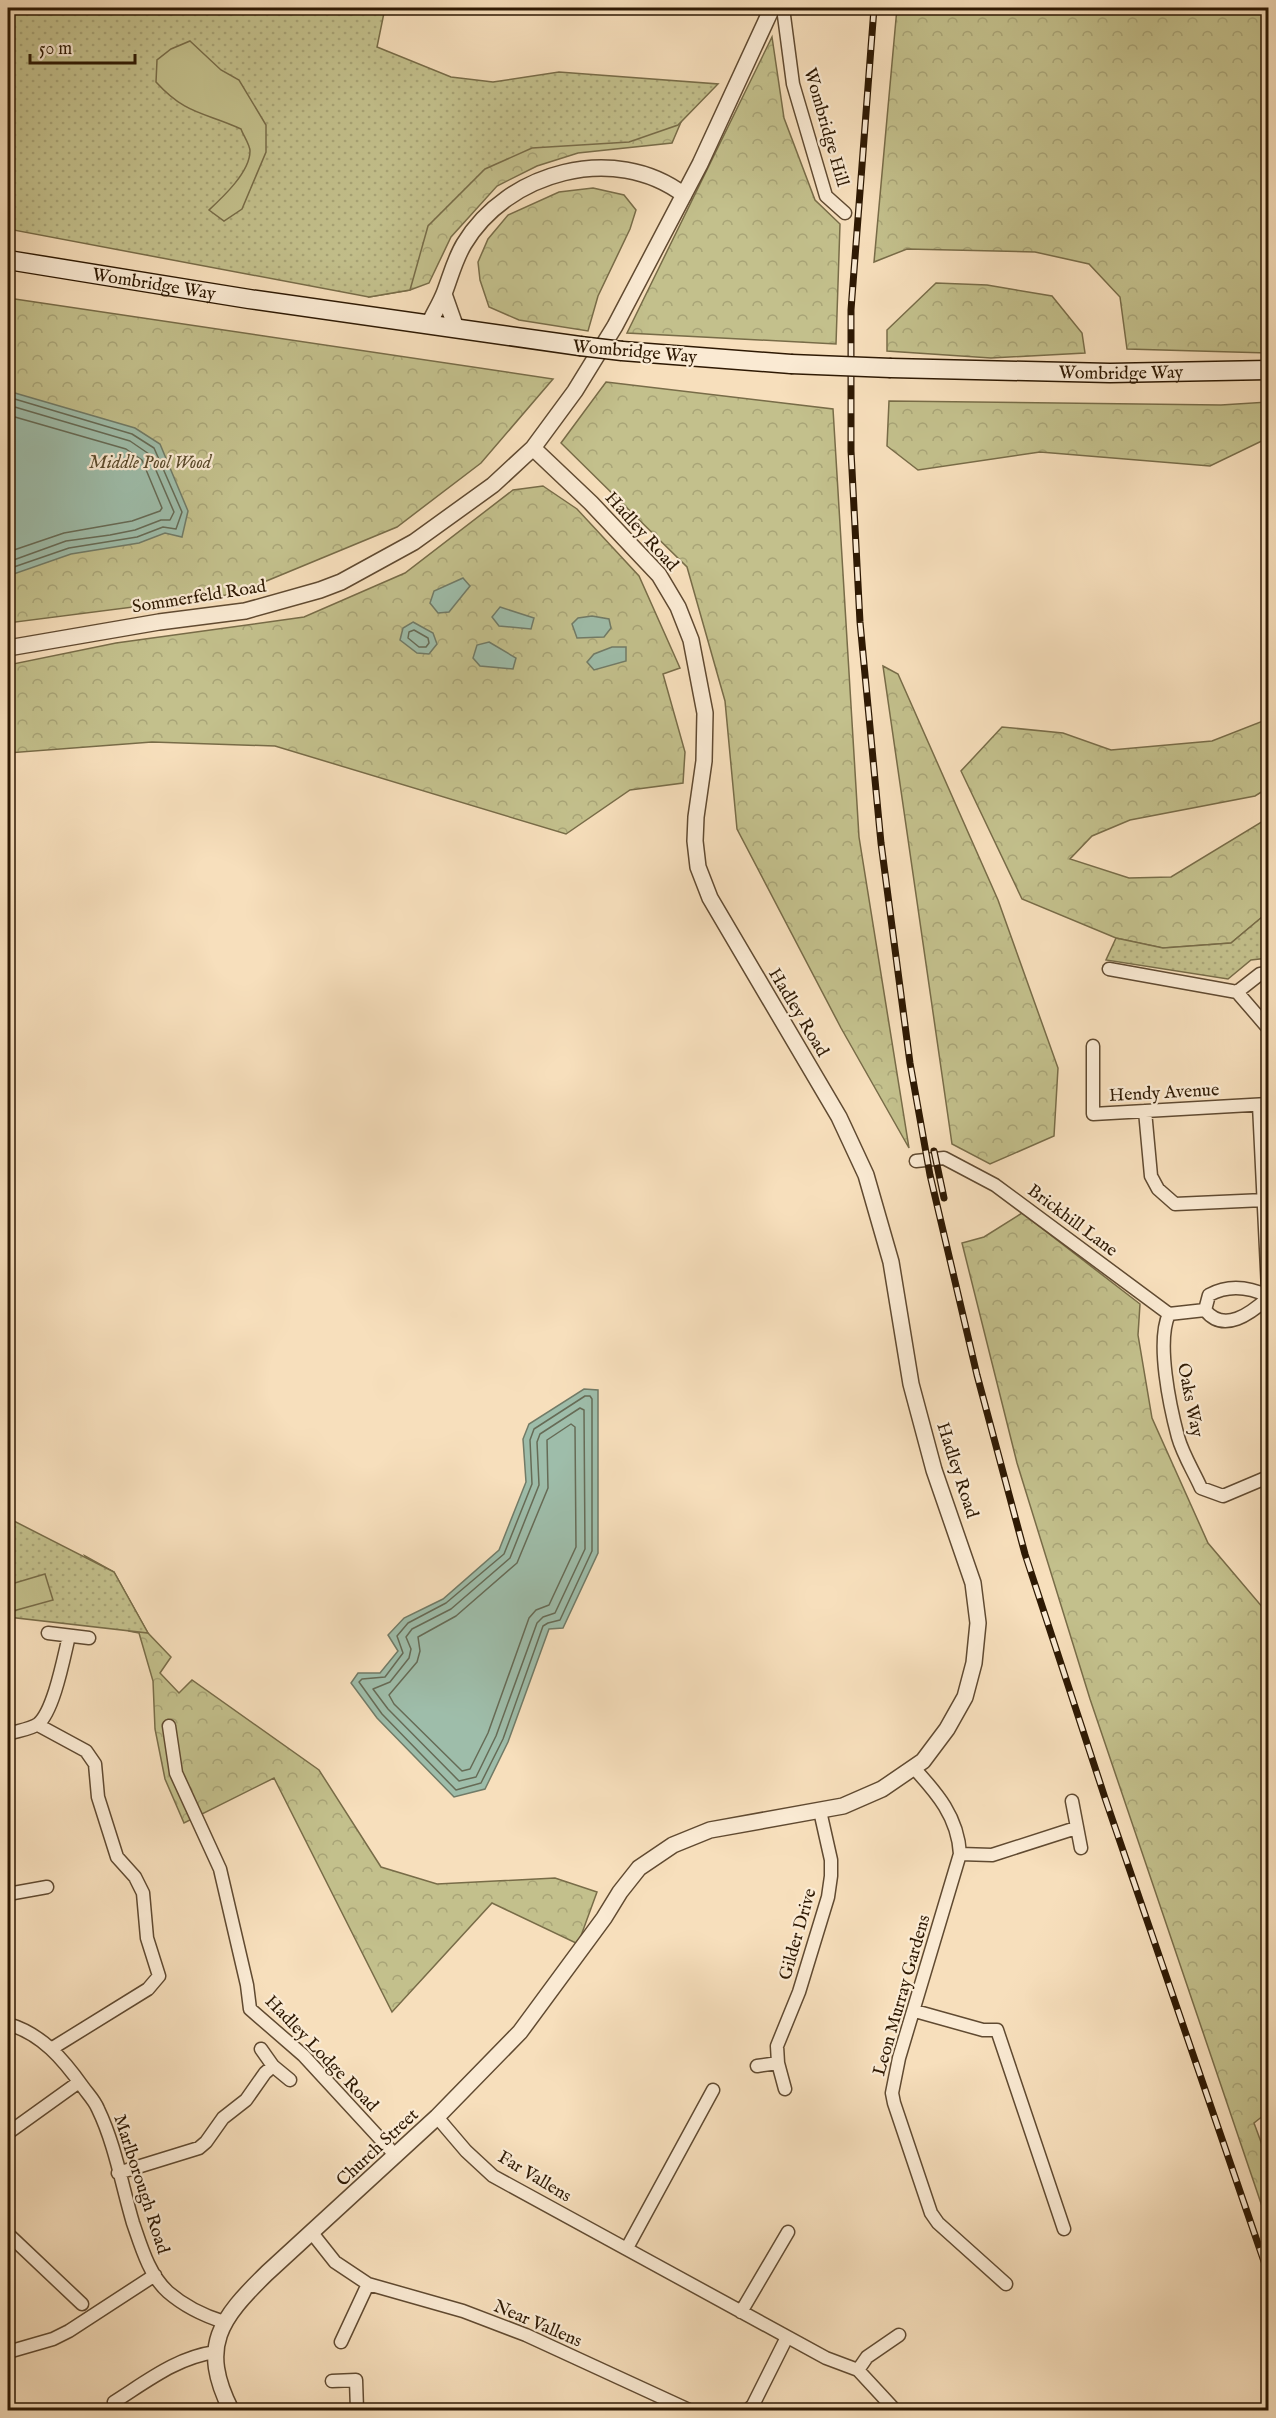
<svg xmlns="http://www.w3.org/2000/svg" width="1276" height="2418" font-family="'IM FELL English',serif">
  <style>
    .forest { fill: url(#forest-crowns); stroke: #786c48; stroke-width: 1.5 }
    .park { fill: url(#park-dots); stroke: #786c48; stroke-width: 1.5 }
    .pitch { fill: #c3c08c; stroke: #786c48; stroke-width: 1.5 }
    .water { fill: #9ebdaa; stroke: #717b67; stroke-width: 1.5 }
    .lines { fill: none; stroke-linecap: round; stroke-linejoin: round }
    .shore { stroke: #666b56; stroke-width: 1.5 }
    .minor-casing { stroke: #604a31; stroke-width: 15 }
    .tertiary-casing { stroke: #604a31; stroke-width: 18 }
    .secondary-casing { stroke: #2e1903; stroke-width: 21 }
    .minor { stroke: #faead3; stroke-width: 12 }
    .tertiary { stroke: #faead3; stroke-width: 15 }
    .secondary { stroke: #faead3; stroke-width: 18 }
    .rail-casing { stroke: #2e1903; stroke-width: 7 }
    .rail { stroke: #faead3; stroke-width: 4.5; stroke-dasharray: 14; stroke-linecap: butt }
    .secondary-bridge-casing { stroke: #2e1903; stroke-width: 21; stroke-linecap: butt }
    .secondary-bridge { stroke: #faead3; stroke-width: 18 }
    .labels { text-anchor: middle; stroke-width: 4.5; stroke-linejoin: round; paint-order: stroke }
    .street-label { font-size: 18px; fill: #2e1903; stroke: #faead3 }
    .park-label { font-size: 18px; font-style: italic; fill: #5b4b2c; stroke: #faead3 }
  </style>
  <defs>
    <pattern id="forest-crowns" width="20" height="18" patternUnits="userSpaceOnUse" patternTransform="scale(1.5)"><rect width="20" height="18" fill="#c3c08c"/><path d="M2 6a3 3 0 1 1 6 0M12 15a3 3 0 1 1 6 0" fill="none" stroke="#a8a477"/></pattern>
    <pattern id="park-dots" width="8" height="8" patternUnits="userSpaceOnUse" patternTransform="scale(1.5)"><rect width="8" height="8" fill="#c3c08c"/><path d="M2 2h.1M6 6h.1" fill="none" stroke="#a8a477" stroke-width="1.8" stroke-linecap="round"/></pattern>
  </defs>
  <rect width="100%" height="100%" fill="#f7dfbc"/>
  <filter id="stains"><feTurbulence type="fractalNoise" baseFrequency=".00333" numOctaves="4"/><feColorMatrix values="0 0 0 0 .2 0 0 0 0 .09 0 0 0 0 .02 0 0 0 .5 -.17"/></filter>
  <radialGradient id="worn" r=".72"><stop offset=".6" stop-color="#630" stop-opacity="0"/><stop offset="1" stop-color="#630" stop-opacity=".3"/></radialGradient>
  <!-- forest -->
  <path class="forest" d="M897,8H1268V353L1127,349L1120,297L1089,264L1035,252L907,249L874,262Z
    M772,37L784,118L815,200L840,224L836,344L627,333Z
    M681,122L672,143L578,153L537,166L497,186L451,237L429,283L410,290L369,297L461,132Z
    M593,188L624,195L636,210L630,229L598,296L588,331L519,320L489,307L480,280L478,262L488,239L508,215L559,192Z
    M936,283L987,285L1052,296L1082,333L1085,353L991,358L887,351V330Z
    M8,298L553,379L481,463L397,527L235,594L8,623Z
    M606,382L833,409L859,837L909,1148L841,1028L737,829L725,701L687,567L561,443Z
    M889,401L1221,405L1268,402V438L1210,466L1040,452L918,470L887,446Z
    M543,486L577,509L639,576L680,668L663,674L685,752L683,783L630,790L566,834L275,746L152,742L8,753V665L116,643L304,617L405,573L513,490Z
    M883,666L898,674L998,900L1058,1068L1054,1136L990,1164L952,1144Z
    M1268,719V788L1255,796L1130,820L1092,836L1070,859L1129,878L1171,877L1268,818V912L1231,943L1163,948L1116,938L1022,899L961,771L1002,727L1063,733L1111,750L1212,741Z
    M1022,1213L1140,1304L1138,1335L1152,1418L1208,1543L1264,1609L1268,1628V2112L1254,2123L1268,2161V2224L1090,1699L1017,1463L962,1243L984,1237Z
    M85,1556L114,1572L148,1633L171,1657L160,1673L179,1693L192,1680L319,1770L381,1867L437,1884L555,1878L597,1892L578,1944L492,1903L392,2012L274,1778L184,1823L165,1779L155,1729L153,1681L139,1633L129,1631Z"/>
  <!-- park -->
  <path class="park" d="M8,8H385L377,47L451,77L493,82L559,72L718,84L678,125L629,142L532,148L485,169L428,226L410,290L369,297L8,229Z
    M1268,912V958L1251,960L1228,979L1106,960L1116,938L1163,948L1231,943Z
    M8,1518L114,1572L148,1633L8,1617Z"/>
  <!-- pitch -->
  <path class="pitch" d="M190,41L221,70L239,80L266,125V152L242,209L224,221L209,210C223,197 250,172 250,151C250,145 243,135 241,129C204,112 186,115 156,82L157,60L171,49Z
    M45,1574L53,1600L13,1611L8,1585Z"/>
  <!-- water -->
  <path class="water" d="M8,391L135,428L160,444L188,511L182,537L165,533L139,543L71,554L8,576Z
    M463,578L470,586L449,612L438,613L430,603L434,591Z
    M500,607L534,618L531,629L499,626L492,617Z
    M592,616L609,619L611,628L604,637L577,638L572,624L578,618Z
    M413,622L433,633L437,644L429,654L417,653L400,640L403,628Z
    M489,642L516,658L513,669L480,666L473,658L477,645Z
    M612,647H626V661L594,670L587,662L594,654Z
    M584,1389L598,1390V1553L563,1628L549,1629L508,1742L485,1789L454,1797L377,1718L351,1683L358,1673H380L398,1651L388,1635L404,1618L443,1599L499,1550L526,1482L523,1439L529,1424Z"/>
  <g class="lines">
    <!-- shore -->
    <path class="shore" d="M8,397L132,434L154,448L182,512L176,529L163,527L137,537L69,548L8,569
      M8,405L130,441L149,454L174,512L170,520H161L135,530L110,535L66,541L8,562
      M8,415L126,449L142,460L162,508L160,511L132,521L64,533L8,552
      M414,630L428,638L429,643L426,647H419L408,638L409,632Z
      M585,1396H590L592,1399V1551L560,1620L548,1623L543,1626L503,1739L481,1783L456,1790L382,1714L359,1682L362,1679L385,1677L403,1653L397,1636L408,1623L446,1603L504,1554L532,1484L530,1440L534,1429Z
      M580,1408L584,1410L585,1549L555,1613L543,1617L537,1623L496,1736L476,1777L459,1781L388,1709L373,1689L390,1682L409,1658L411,1649L406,1637L412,1629L451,1609L510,1558L539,1485L537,1442L540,1434Z
      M571,1424L575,1427L576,1547L549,1605L536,1610L529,1618L488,1733L470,1769L462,1771L394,1704L389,1695L417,1662L420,1651L418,1637L456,1616L517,1563L548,1488L547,1440Z"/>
    <defs>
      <path id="minor" d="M783,8L793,84L826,196L845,213
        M1109,969L1237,992L1268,1028
        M1237,992L1260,974L1268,973
        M1093,1046V1114L1268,1104
        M1259,1105L1268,1290
        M1145,1111L1151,1176L1158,1189L1175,1204L1264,1200
        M916,1161L944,1158L995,1185L1169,1314L1205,1310
        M1268,1296C1249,1287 1229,1284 1209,1295L1205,1310C1224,1334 1251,1313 1268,1298
        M1169,1314C1156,1342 1170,1407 1178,1437C1183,1455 1194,1472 1201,1488L1223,1496L1268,1477
        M48,1633L89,1638
        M38,1725L86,1751L95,1764L98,1797L117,1857L135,1877L143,1893L147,1938L159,1976L148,1989L51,2049
        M169,1726L176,1773L220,1869L247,1985L250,2009L303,2055L396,2156
        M8,1734C17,1731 31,1729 38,1724C54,1711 64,1656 69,1636
        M913,1767C937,1793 958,1817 960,1854L899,2058L892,2093L894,2103L931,2213L938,2223L1006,2284
        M1072,1801L1081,1848
        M960,1854L992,1855L1076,1828
        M8,1894L47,1887
        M915,2011L983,2030H997L1064,2229
        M8,2024C42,2034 63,2059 83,2087C88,2094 95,2101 98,2109C115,2144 122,2186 133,2223C141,2246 149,2275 168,2292C183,2305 205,2316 224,2322
        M273,2066L290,2080
        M757,2066L778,2063
        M785,2089L778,2063L777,2046L799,1992L828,1897L831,1876V1860L820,1811
        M437,2117L466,2151L493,2176L826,2358L858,2370L895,2410
        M8,2133L79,2082
        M118,2173L199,2148L206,2142L223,2118L246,2100L265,2073L273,2066L261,2049
        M312,2233L335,2262L368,2284L463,2311L526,2335L689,2410
        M8,2234L82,2304
        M627,2248L713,2090
        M741,2312L788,2232
        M341,2342L368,2284
        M8,2352L53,2339L69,2331L155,2275
        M858,2370L867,2357L899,2335
        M332,2381L356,2380L357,2410
        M114,2402C146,2382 177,2357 216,2352
        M748,2410L753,2405L787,2337"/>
      <path id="tertiary" d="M444,294L456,328
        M429,324C434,313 441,302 445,291C451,275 455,259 464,244C507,172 614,142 684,195
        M8,648L159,622L245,611L320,590L341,582L414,542L493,485L533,448L575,391L615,326L700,164L772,8
        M231,2410C199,2346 220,2319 267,2273L437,2117L520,2032L604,1918L620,1892L639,1868L673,1845L710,1830L843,1806L882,1789L923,1761L947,1729L965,1697L974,1663L978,1623L973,1583L934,1470L911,1384L891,1262L866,1175L839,1117L710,898L698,867L695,841L696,817L704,761L705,713L691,640L678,607L659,575L591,503L533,448"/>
      <g id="secondary">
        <path id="s1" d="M8,260L249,299L580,346"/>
        <path d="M622,351L791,364"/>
        <path id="s2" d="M891,368L1110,373L1268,370"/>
      </g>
    </defs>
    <!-- minor casing -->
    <use href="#minor" class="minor-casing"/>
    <!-- tertiary casing -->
    <use href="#tertiary" class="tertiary-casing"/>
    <!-- secondary casing -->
    <use href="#secondary" class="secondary-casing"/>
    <!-- minor -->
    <use href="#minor" class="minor"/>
    <!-- tertiary -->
    <use href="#tertiary" class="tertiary"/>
    <!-- secondary -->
    <use href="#secondary" class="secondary"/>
    <defs>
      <path id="rail" d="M874,8L851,310V451L860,622L881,843L910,1063L930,1175L977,1375L1025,1554L1105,1798L1268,2273
        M934,1151L944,1198"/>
    </defs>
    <!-- rail casing -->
    <use href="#rail" class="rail-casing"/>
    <!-- rail -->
    <use href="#rail" class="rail"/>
    <defs>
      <path id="secondary-bridge" d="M580,346L622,351
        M791,364L891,368"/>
    </defs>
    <!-- secondary-bridge casing -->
    <use href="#secondary-bridge" class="secondary-bridge-casing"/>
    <!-- secondary-bridge -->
    <use href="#secondary-bridge" class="secondary-bridge"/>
  </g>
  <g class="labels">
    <!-- street labels -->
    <g class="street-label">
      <text transform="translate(827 127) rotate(74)" y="6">Wombridge Hill</text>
      <text dy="6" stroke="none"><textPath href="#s1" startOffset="148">Wombridge Way</textPath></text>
      <text transform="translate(635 351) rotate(5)" y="6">Wombridge Way</text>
      <text dy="6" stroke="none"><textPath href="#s2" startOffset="230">Wombridge Way</textPath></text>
      <text transform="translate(642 531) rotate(48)" y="6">Hadley Road</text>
      <text transform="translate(199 596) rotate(-9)" y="6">Sommerfeld Road</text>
      <text transform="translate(799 1012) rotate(59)" y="6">Hadley Road</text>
      <text transform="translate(1164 1092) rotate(-3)" y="6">Hendy Avenue</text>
      <text transform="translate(1073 1220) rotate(37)" y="6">Brickhill Lane</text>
      <text transform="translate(1191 1400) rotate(79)" y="6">Oaks Way</text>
      <text transform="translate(958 1470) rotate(72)" y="6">Hadley Road</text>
      <text transform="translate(797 1934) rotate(-74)" y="6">Gilder Drive</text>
      <text transform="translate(901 1995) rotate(-74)" y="6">Leon Murray Gardens</text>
      <text transform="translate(322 2053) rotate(46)" y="6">Hadley Lodge Road</text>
      <text transform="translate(377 2147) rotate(-43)" y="6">Church Street</text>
      <text transform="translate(535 2176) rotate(31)" y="6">Far Vallens</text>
      <text transform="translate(142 2184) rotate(72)" y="6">Marlborough Road</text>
      <text transform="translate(538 2323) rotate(23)" y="6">Near Vallens</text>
    </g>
    <!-- park labels -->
    <g class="park-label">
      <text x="150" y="468">Middle Pool Wood</text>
    </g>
  </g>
  <!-- margin -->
  <rect width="1276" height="2418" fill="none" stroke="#f7dfbc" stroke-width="30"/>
  <rect x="9" y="9" width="1258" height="2400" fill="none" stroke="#2e1903" stroke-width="3"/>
  <rect x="15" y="15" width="1246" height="2388" fill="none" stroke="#2e1903" stroke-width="1.5"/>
  <!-- scale -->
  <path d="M30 54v9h105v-9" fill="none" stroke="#2e1903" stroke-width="3"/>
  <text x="39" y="54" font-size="18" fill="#2e1903" stroke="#faead3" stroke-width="4.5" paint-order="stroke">50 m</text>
  <rect width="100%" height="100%" filter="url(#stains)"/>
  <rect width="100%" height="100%" fill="url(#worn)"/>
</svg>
